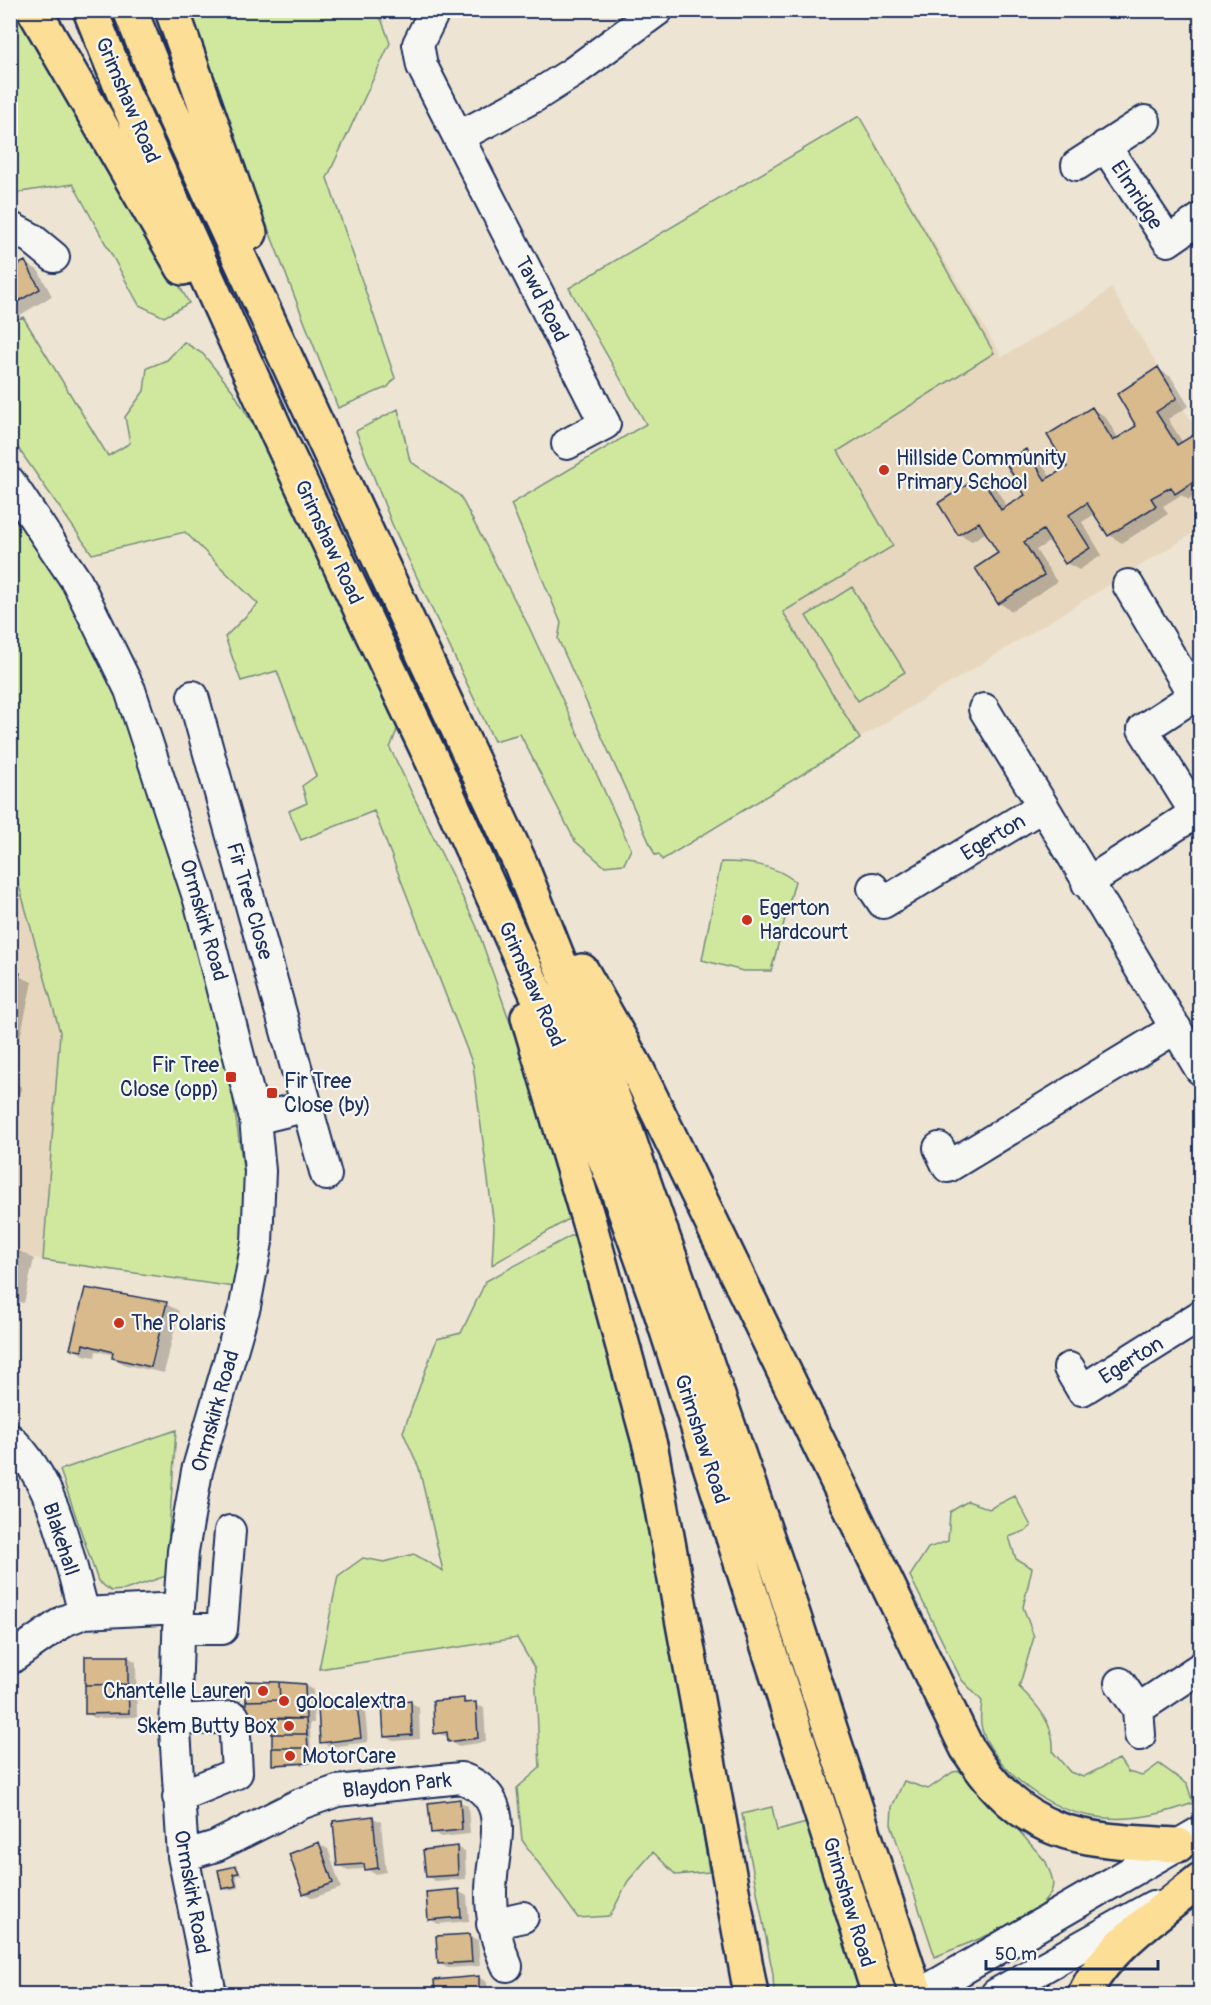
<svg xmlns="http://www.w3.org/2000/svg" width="1211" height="2005" font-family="Pangolin,sans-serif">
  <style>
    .built { fill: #e7d7be }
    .green { fill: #d0e89e; stroke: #768c7e; stroke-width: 1.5 }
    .shadow { fill: #0003 }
    .building { fill: #d8ba8c; stroke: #1b2f5e; stroke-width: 1.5 }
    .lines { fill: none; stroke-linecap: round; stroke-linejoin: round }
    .minor-casing { stroke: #1b2f5e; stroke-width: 34 }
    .major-casing { stroke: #1b2f5e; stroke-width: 38 }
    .minor { stroke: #f6f6f2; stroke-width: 30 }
    .major { stroke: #fcde96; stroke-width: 33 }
    .poi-dot { fill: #c8321e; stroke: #f6f6f2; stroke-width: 2 }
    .labels { text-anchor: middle; stroke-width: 4.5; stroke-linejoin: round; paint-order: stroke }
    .street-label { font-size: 21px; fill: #1b2f5e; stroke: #f6f6f2 }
    .poi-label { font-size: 21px; fill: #1b2f5e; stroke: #f6f6f2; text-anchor: start }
  </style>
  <rect width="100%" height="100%" fill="#ede4d3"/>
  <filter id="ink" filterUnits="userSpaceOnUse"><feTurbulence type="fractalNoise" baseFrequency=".0167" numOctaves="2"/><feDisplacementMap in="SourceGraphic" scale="12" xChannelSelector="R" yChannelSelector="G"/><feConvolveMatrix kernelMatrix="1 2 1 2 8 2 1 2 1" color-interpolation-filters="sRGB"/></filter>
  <g filter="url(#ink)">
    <!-- built -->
    <path class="built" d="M859,116L1002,357L1086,308L1111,288L1200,436V529L662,860L511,504L646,424L569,288Z
      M10,857L60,1032L43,1260L11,1252Z"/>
    <!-- green -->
    <path class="green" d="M11,11H25L189,303L164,317L139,305L73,184L20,192L11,200Z
      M188,11H373L382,21L390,43L327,178L395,378L388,387L338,408L243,164Z
      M859,116L994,353L838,451L893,546L783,612L860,739L662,860L659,854L655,855L558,639L561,623L511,504L646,424L569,288Z
      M23,317L108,456L130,443L125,417L144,391L147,368L167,360L184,342L203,354L233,391L282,474L402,717L390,748L476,925L577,1214L492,1265L494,1226L473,1065L374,811L301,840L289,811L307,803L302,786L316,776L277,671L241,681L225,637L258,604L185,532L92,554L11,438L10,323Z
      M398,409L410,461L460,496L529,627L631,849L624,864L604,866L575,841L520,734L494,741L392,524L356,431Z
      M10,509L57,579L128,715L169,840L231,1085L245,1181L244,1241L234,1287L43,1260L60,1032L11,857Z
      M852,587L905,672L858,701L806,616Z
      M721,862C749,862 772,864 795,881L771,971H743L702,960Z
      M580,1231L618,1365L684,1713L709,1872L676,1875L653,1852L628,1881L610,1916L578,1918L522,1840L517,1788L540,1768L535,1669L517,1638L319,1669L338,1576L363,1558L384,1562L414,1554L443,1571L419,1468L403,1432L437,1339L461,1333L486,1281Z
      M176,1430L166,1576L125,1590L111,1591L98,1581L60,1470Z
      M1015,1496L1031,1526L1027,1530L1009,1537L1016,1559L1032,1568L1023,1607L1034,1637L1019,1687C1038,1705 1055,1725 1053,1752L1070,1772L1083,1777L1119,1759L1128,1772L1142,1776L1159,1764L1187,1784L1193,1803C1130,1827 1068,1826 1016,1778C1003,1765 983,1743 981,1724C980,1717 981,1708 982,1701L961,1679L910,1576L928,1548L948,1541L950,1512L968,1501L989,1509Z
      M966,1770L1046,1862C1049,1871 1055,1880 1052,1889C1044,1919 963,1944 935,1957L891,1824L892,1807L904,1781L928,1789L953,1772Z
      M772,1807L777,1831L810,1822L867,1994H774L773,1974L742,1814Z"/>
    <!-- shadow -->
    <path class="shadow" d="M24,263L38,270L52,296L10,321V271Z
      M1158,369L1171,377L1189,406L1168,419L1183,443L1200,433V493L1189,500L1181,495L1163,506L1168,514L1122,543L1109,535L1095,514L1082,522L1102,555L1079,570L1066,563L1052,540L1036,550L1057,582L1012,611L999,603L1000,554L987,532L972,541L959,534L981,478L994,485L1007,507L1027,495L1026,451L1039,458L1051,478L1069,467L1092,409L1105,416L1119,439L1138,426Z
      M10,972L32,982L11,1081L22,1087L10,1140Z
      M10,1246L34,1259L24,1303L10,1300Z
      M166,1304L179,1311L164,1373L126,1365L113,1358L114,1355L96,1351L95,1357L84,1355L71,1348Z
      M128,1657L136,1662L137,1717L95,1718L87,1713Z
      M304,1685L313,1690L314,1723H310L311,1764L278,1766L274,1764L273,1723H256L248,1718Z
      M463,1700L484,1708L486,1742L458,1746L449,1741V1737L436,1733Z
      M410,1702L419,1707L420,1739L394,1741L385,1737Z
      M357,1706L365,1711L368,1742L330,1747L322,1742Z
      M459,1801L468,1806L470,1834L441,1837L433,1832Z
      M372,1817L381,1822L386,1872L375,1874L366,1869L347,1870L338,1865Z
      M319,1844L328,1849L341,1888L313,1898L304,1893Z
      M457,1847L465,1852L466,1879L435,1881L427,1876Z
      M236,1868L242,1875H236L239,1888L227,1890L223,1888Z
      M458,1891L467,1896L469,1921L438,1924L430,1919Z
      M470,1935L478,1940L480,1966L448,1968L440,1964Z
      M478,1977L487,1982L488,1994H436L435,1982Z"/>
    <!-- building -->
    <path class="building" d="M25,261L40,289L10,306V269Z
      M1158,367L1177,398L1156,412L1177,445L1200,431V478L1175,494L1171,487L1151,498L1156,506L1108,536L1087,503L1069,515L1090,548L1065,564L1043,530L1024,542L1044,575L998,604L975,568L998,553L979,522L958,535L938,503L981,476L1001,510L1025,495L1005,462L1026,449L1045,480L1067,467L1047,435L1092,407L1113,441L1136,426L1117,394Z
      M10,970L20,973L10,1015Z
      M85,1288L167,1302L151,1367L112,1358L113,1352L83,1344L82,1351L70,1349Z
      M85,1656H128V1684L85,1685Z
      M246,1681L279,1682L280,1700L246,1701Z
      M279,1682L305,1684L306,1719H246V1701L280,1700Z
      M128,1684L129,1713L85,1714V1685Z
      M464,1698V1703L476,1702L478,1738L448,1742L447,1732L434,1734L433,1701Z
      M411,1701L412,1735L384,1737L382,1704Z
      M357,1705L361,1738L320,1743L318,1706Z
      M271,1718L306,1719L307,1734H272Z
      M272,1734H307L308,1748H272Z
      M272,1748H308V1763L272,1765Z
      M460,1799L462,1830L431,1833L428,1803Z
      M373,1816L378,1868L365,1870L364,1864L337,1866L333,1821Z
      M319,1842L333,1883L303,1894L289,1854Z
      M457,1846L458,1875L426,1877L423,1850Z
      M236,1866L239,1873L233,1874L236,1886L222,1889L218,1870Z
      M459,1889L461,1917L428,1920L426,1892Z
      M470,1934L472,1962L438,1964L436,1936Z
      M479,1976V1994H435L434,1980Z"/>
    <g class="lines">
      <defs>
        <path id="minor" d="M435,10L418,44L422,66L605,424L567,444
          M458,137L534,97L572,73L658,10
          M1105,146L1168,241L1200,219
          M1077,165L1145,121
          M10,227L31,238L54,257
          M10,482L77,582L130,690L199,900L255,1119L260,1171L257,1242L245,1306L197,1471L183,1551L179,1608L175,1730L183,1856L211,1994
          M1128,585L1194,696L1143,729L1196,814
          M193,696L326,1175
          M984,709L1043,806
          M1087,883L1200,810
          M873,888L883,903L1043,806L1200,1069
          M255,1119L308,1106
          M939,1148L948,1167L1176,1028
          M1069,1368L1082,1390L1200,1316
          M10,1439C55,1481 68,1556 84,1613
          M178,1629H222L230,1531
          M10,1659L64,1621L84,1613L179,1608
          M1120,1683L1138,1709L1140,1735
          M1138,1709L1200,1668
          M176,1720L234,1717L237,1773L178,1797
          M183,1856L216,1846L300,1804L337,1791L461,1778C518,1798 490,1850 491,1894C491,1920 496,1942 507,1966
          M492,1924L523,1917
          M920,1994L1200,1832
          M996,1994L1153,1906"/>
        <path id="major" d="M34,10L183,268
          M90,10L124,94L279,437L433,762L559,1044L617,1189L661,1312L879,1994
          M130,10L165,97L521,865L624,1125L782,1580L916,1994
          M172,10L250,233
          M582,971L637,1069L967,1748C1025,1839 1078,1840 1178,1845
          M528,1017L590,1226L651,1449L751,1994
          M1085,1994C1104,1949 1163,1911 1200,1880"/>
      </defs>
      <!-- minor casing -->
      <use href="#minor" class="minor-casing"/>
      <!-- major casing -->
      <use href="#major" class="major-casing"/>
      <!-- minor -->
      <use href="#minor" class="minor"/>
      <!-- major -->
      <use href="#major" class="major"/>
    </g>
  </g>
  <!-- markers -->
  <g class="poi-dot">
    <circle cx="884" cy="470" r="6"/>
    <circle cx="747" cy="920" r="6"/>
    <rect x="225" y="1071" width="12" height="12" rx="3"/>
    <rect x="266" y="1087" width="12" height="12" rx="3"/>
    <circle cx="119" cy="1323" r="6"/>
    <circle cx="263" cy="1691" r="6"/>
    <circle cx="284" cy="1701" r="6"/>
    <circle cx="289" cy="1726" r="6"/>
    <circle cx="290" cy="1756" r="6"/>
  </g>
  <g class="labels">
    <!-- street labels -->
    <g class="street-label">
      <text transform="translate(128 100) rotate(67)" y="7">Grimshaw Road</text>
      <text transform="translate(1137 195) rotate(57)" y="7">Elmridge</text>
      <text transform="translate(542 299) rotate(63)" y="7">Tawd Road</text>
      <text transform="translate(329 542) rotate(65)" y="7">Grimshaw Road</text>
      <text transform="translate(993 837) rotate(-31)" y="7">Egerton</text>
      <text transform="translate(250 901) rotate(74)" y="7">Fir Tree Close</text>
      <text transform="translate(204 920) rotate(74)" y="7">Ormskirk Road</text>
      <text transform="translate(532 984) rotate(66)" y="7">Grimshaw Road</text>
      <text transform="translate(1131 1360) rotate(-32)" y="7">Egerton</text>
      <text transform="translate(215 1411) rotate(-74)" y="7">Ormskirk Road</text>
      <text transform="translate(702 1439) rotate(72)" y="7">Grimshaw Road</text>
      <text transform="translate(61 1539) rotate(72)" y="7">Blakehall</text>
      <text transform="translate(397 1785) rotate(-6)" y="7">Blaydon Park</text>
      <text transform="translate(192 1892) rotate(80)" y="7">Ormskirk Road</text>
      <text transform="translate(849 1902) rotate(73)" y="7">Grimshaw Road</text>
    </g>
    <!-- poi labels -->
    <g class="poi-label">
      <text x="896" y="465">Hillside Community<tspan x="896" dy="24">Primary School</tspan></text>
      <text x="759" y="915">Egerton<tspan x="759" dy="24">Hardcourt</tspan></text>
      <text x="219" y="1072" text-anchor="end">Fir Tree<tspan x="219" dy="24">Close (opp)</tspan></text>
      <text x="284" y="1088">Fir Tree<tspan x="284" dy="24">Close (by)</tspan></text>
      <text x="131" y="1330">The Polaris</text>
      <text x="251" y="1698" text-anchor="end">Chantelle Lauren</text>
      <text x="296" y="1708">golocalextra</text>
      <text x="277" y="1733" text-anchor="end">Skem Butty Box</text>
      <text x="302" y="1763">MotorCare</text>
    </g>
  </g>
  <!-- margin -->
  <rect width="1211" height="2005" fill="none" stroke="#f6f6f2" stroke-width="36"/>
  <rect x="18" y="18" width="1175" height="1969" fill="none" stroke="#1b2f5e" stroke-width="2" filter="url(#ink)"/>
  <!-- scale -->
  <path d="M986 1960v9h172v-9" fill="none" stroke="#1b2f5e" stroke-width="3"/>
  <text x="995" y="1960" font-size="18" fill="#1b2f5e" stroke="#f6f6f2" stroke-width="4.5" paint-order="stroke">50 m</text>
</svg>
